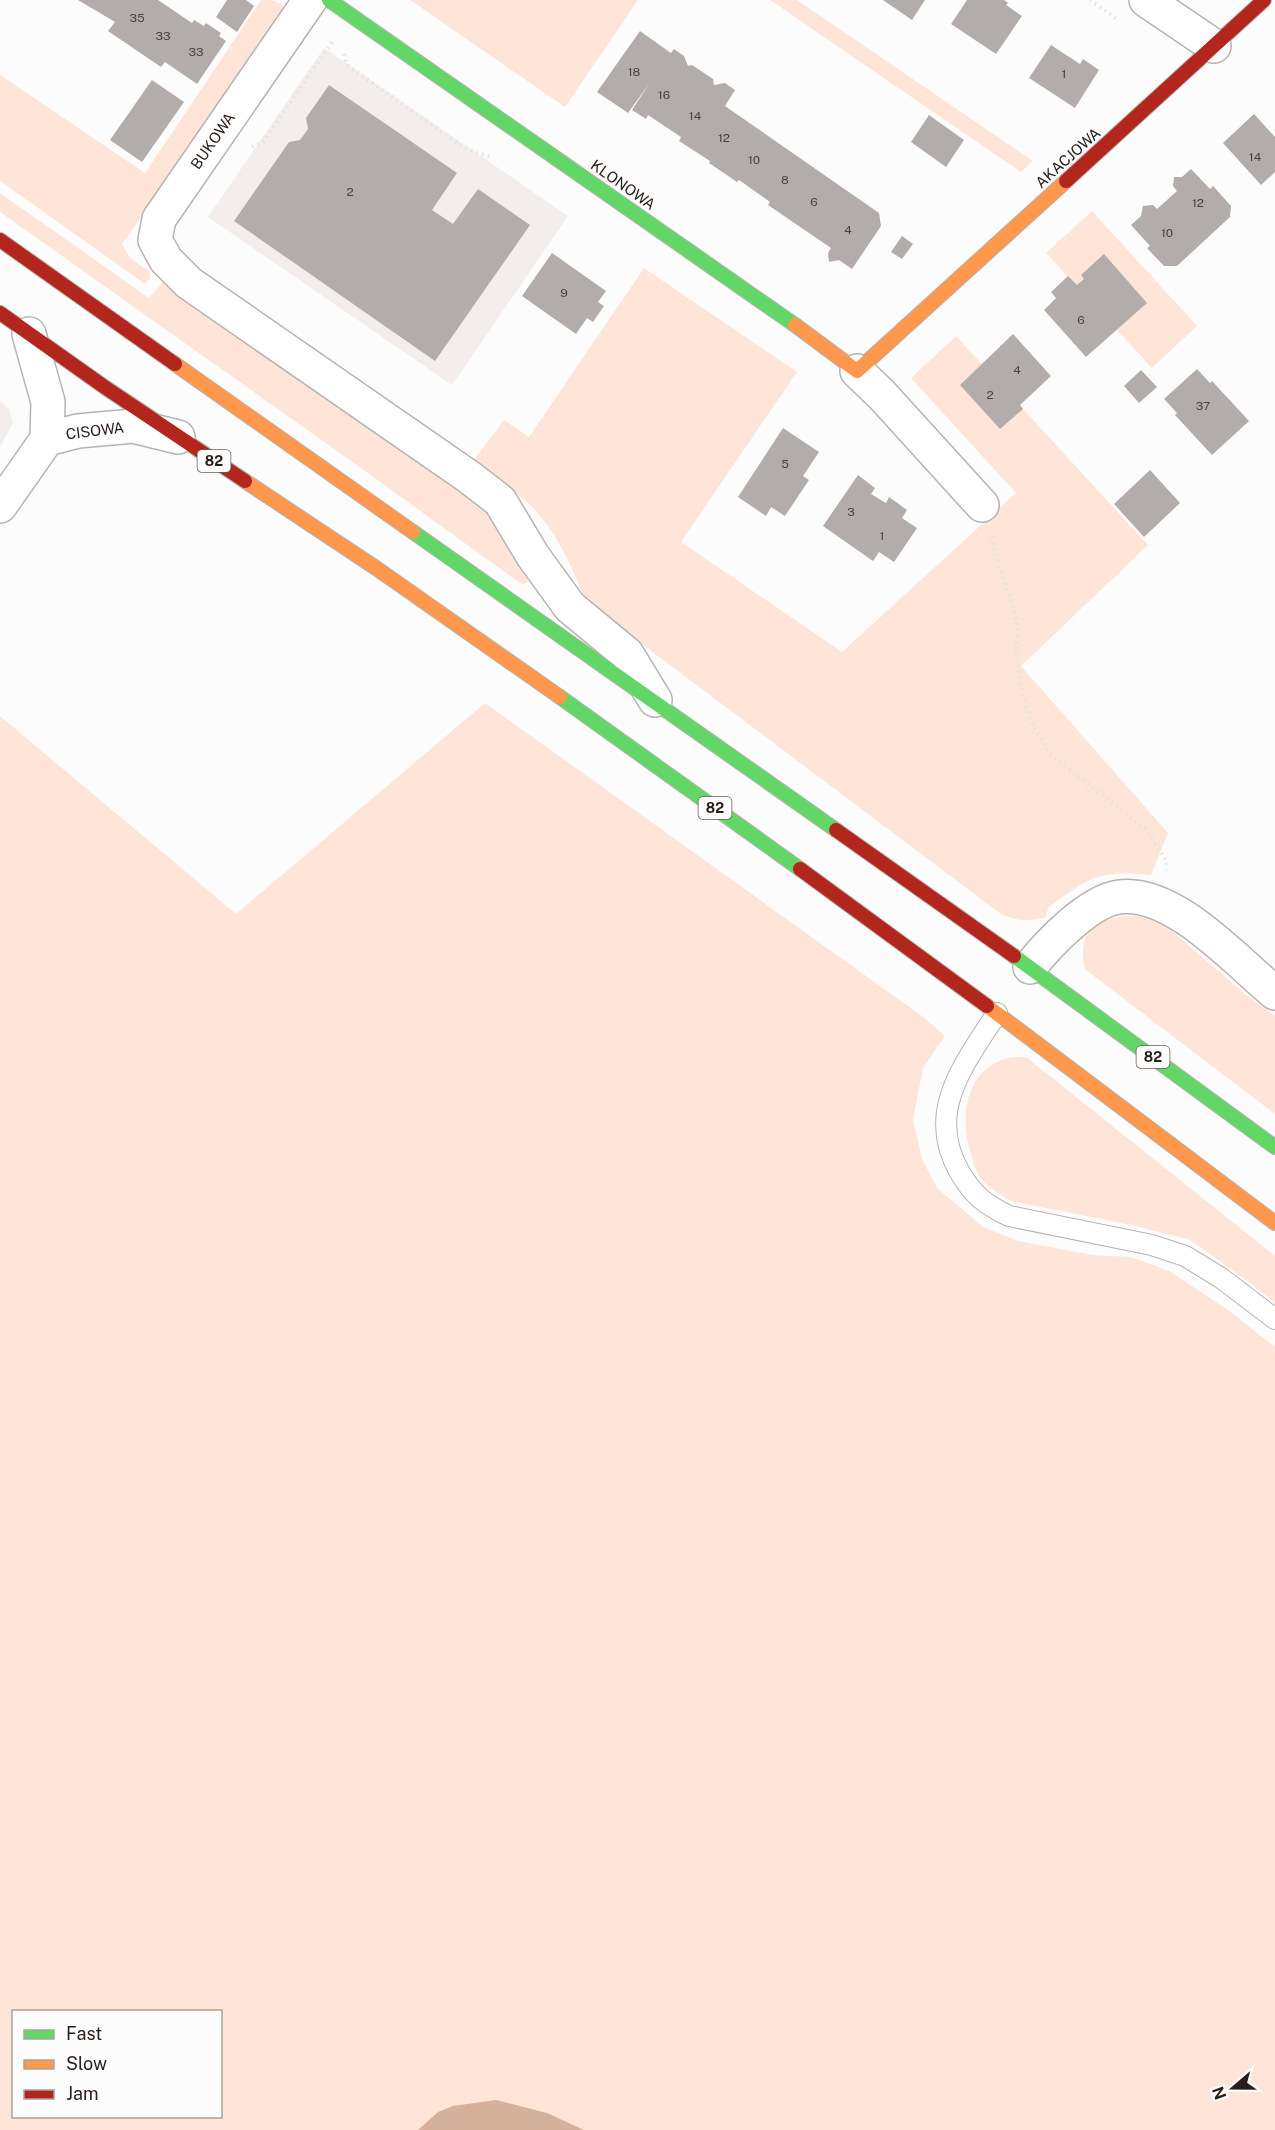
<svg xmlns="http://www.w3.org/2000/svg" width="1275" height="2130" font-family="'Public Sans',sans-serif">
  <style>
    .built { fill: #f3edeb }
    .green { fill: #fee5d7; fill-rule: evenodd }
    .water { fill: #d5b09a }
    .building { fill: #b2adaa }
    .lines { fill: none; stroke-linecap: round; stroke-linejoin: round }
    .lane-casing { stroke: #b8b3b0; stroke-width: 22 }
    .street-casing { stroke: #b8b3b0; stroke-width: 36 }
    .fast-casing { stroke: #b8b3b0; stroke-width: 16 }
    .slow-casing { stroke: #b8b3b0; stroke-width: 16 }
    .jam-casing { stroke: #b8b3b0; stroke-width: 16 }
    .path { stroke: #e2e2e2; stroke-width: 4; stroke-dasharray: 1.5 4.5; stroke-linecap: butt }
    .lane { stroke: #fff; stroke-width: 20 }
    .street { stroke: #fff; stroke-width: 33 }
    .fast { stroke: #63d668; stroke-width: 14 }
    .slow { stroke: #ff974d; stroke-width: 14 }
    .jam { stroke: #b3261e; stroke-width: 14 }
    .labels { text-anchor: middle; stroke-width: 4.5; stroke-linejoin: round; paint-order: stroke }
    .number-label { font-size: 12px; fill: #4a413c }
    .shield { fill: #fcfcfc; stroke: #68605c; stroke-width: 1.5 }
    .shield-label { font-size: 14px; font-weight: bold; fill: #281d17 }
    .street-label { font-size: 15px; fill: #281d17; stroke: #fcfcfc }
  </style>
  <rect width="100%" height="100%" fill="#fcfcfc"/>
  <!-- built -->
  <path class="built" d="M324,48L568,216L452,385L208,217Z
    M0,401L9,409L13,423L0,447Z"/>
  <!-- green -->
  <path class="green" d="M261,0C275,0 280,0 286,12L122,244L130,258L150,272V278L145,284L0,181V75L145,173Z
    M410,0H638L565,107Z
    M770,0H797L1033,161L1021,172Z
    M0,193L149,298L163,282L495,514L528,581L523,585L351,461L0,212Z
    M1092,211L1197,326L1152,368L1046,253Z
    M644,268L797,372L681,542L842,652L1016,493L911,378L956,336L1148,545L1021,666L1168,833L1151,875C1101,869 1087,878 1048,908L1046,917C1028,922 1018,921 1001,914L586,602C572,567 556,529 528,503C512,488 489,476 471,464L504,420L529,437Z
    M485,703L922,1016L945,1036L923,1068L913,1120L922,1159L937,1188L983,1227L1018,1241L1092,1255L1131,1257L1169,1271L1228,1310L1275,1347V2130H0V716L236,914ZM14,2012H220V2116H14Z
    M1123,916H1138L1164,924L1245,994L1275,1016V1114L1086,970C1080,954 1082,932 1099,923C1106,919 1115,918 1123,916Z
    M1026,1057L1275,1256V1303L1249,1282L1190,1240L1131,1225L1011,1201C1001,1195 985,1186 979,1176C975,1169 973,1160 971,1154C959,1118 965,1069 1008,1058C1013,1057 1020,1057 1026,1057Z"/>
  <!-- water -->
  <path class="water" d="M496,2100L547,2113L584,2130H418L438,2112L453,2106Z"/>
  <!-- building -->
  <path class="building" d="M78,0H158L192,23L194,20L204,26L206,23L221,33L219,36L226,41L197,84L165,62L161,67L108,31L115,22Z
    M227,0H246L254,6L237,32L216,17Z
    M883,0H925L912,20Z
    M967,0H1004L1008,3L1006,5L1022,16L996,54L951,24Z
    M640,31L671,53L674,49L684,56L688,66L692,65L713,79L714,85L725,83L735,90L725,106L879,213L881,226L852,269L839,260L829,262L828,253L831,248L768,205L770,202L739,180L737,182L709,163L710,161L679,141L681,137L648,115L646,119L632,110L649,84L628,113L597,92Z
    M1051,45L1080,64L1083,59L1099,70L1075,108L1029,78Z
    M152,80L184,102L142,162L110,140Z
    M329,85L457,173L432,210L453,224L478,189L530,225L435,361L234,221L289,142L300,140L308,129L306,118Z
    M1254,114L1275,137V172L1261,185L1223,143Z
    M929,115L964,140L946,167L911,142Z
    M1191,169L1210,189L1213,186L1231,206L1230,217L1177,266H1164L1147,248L1150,246L1131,225L1141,216L1143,206L1153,205L1157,209L1177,191L1173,186L1174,177H1182Z
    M902,236L913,244L902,259L891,252Z
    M552,253L606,291L598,302L604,306L593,322L587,318L576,334L522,296Z
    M1104,254L1147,303L1086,357L1044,310L1056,298L1051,292L1068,276L1077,285L1084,279L1081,275Z
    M1013,334L1051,376L1020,405L1023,409L1000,429L960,385Z
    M1197,369L1210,383L1212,381L1249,421L1212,455L1175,415L1177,413L1164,399Z
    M1141,370L1157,387L1139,403L1124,386Z
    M783,428L819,452L803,476L809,480L785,516L771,507L766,516L738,497Z
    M1150,470L1180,503L1144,537L1114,504Z
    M858,475L875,488L871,494L886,503L889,497L907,510L902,518L917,528L894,562L879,552L873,561L823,526Z"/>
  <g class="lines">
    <defs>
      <path id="lane" d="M997,1013C965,1063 925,1111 959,1171C973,1195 984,1204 1009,1216L1152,1245L1185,1256L1221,1278L1275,1319"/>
      <path id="street" d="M310,0L159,219L155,240L166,260L189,283L469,477L500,501L533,556L570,607L627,654L655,700
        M1146,0L1214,46
        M29,334L48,402L47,439L78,431L133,426L178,437
        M857,371L882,395L982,505
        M0,506L47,439
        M1030,967C1048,944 1089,901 1119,897C1173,889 1237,962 1275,993"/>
      <path id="fast" d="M329,0L795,325
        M413,532L836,830
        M560,697L800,869
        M1014,956L1275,1147"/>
      <path id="slow" d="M795,325L857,371L1066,181
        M175,364L413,532
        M245,481L376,568L560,697
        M987,1006L1275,1223"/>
      <path id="jam" d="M1066,181L1264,0
        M0,240L175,364
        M0,313L106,388L245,481
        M836,830L1014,956
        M800,869L987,1006"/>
    </defs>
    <!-- lane casing -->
    <use href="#lane" class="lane-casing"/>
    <!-- street casing -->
    <use href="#street" class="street-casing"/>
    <!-- fast casing -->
    <use href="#fast" class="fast-casing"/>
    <!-- slow casing -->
    <use href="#slow" class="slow-casing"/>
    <!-- jam casing -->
    <use href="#jam" class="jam-casing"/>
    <!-- path -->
    <path class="path" d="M1090,0L1117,19
      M344,54L347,65L464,148L492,158
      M252,147L263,142L332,42
      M991,537L1017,622L1016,656L1022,693L1033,726L1051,755L1145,829L1167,861L1166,870"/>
    <!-- lane -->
    <use href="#lane" class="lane"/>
    <!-- street -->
    <use href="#street" class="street"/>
    <!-- fast -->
    <use href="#fast" class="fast"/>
    <!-- slow -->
    <use href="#slow" class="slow"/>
    <!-- jam -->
    <use href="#jam" class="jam"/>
  </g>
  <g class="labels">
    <!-- number labels -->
    <g class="number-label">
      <text x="137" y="22">35</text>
      <text x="163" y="40">33</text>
      <text x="196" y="56">33</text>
      <text x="634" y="76">18</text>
      <text x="1064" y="78">1</text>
      <text x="664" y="99">16</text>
      <text x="695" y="120">14</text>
      <text x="724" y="142">12</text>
      <text x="1255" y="161">14</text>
      <text x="754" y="164">10</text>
      <text x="785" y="184">8</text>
      <text x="350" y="196">2</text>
      <text x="814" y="206">6</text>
      <text x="1198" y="207">12</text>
      <text x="848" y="234">4</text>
      <text x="1167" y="237">10</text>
      <text x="564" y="297">9</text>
      <text x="1081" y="324">6</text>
      <text x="1017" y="374">4</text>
      <text x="990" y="399">2</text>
      <text x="1203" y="410">37</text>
      <text x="785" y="468">5</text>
      <text x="851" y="516">3</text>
      <text x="882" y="540">1</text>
    </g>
    <!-- shield labels -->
    <g class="shield">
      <rect x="197.5" y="450" width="33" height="22" rx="4.5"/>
      <rect x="698.5" y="797" width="33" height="22" rx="4.5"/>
      <rect x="1136.5" y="1046" width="33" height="22" rx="4.5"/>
    </g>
    <g class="shield-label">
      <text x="214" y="466">82</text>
      <text x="715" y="813">82</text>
      <text x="1153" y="1062">82</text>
    </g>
    <!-- street labels -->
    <g class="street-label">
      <text transform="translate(213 141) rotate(-55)" y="5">BUKOWA</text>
      <text transform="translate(1068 158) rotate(-42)" y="5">AKACJOWA</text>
      <text transform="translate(623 185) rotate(35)" y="5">KLONOWA</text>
      <text transform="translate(95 431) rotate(-7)" y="5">CISOWA</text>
    </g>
  </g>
  <!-- legend -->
  <rect x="12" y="2010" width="210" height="108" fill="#fcfcfc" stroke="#a7a3a0" stroke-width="1.5"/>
  <rect x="24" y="2030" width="30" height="9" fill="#63d668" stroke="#a7a3a0" stroke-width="1.5"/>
  <text x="66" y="2040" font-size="18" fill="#281d17">Fast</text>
  <rect x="24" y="2060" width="30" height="9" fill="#ff974d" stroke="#a7a3a0" stroke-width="1.5"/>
  <text x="66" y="2070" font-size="18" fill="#281d17">Slow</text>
  <rect x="24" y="2090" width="30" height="9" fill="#b3261e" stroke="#a7a3a0" stroke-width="1.5"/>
  <text x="66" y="2100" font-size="18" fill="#281d17">Jam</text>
  <!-- north arrow -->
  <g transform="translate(1233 2088) rotate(250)" stroke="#fcfcfc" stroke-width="4.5" paint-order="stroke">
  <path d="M0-4.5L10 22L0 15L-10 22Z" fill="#281d17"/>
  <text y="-9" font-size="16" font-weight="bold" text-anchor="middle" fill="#281d17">N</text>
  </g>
</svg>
